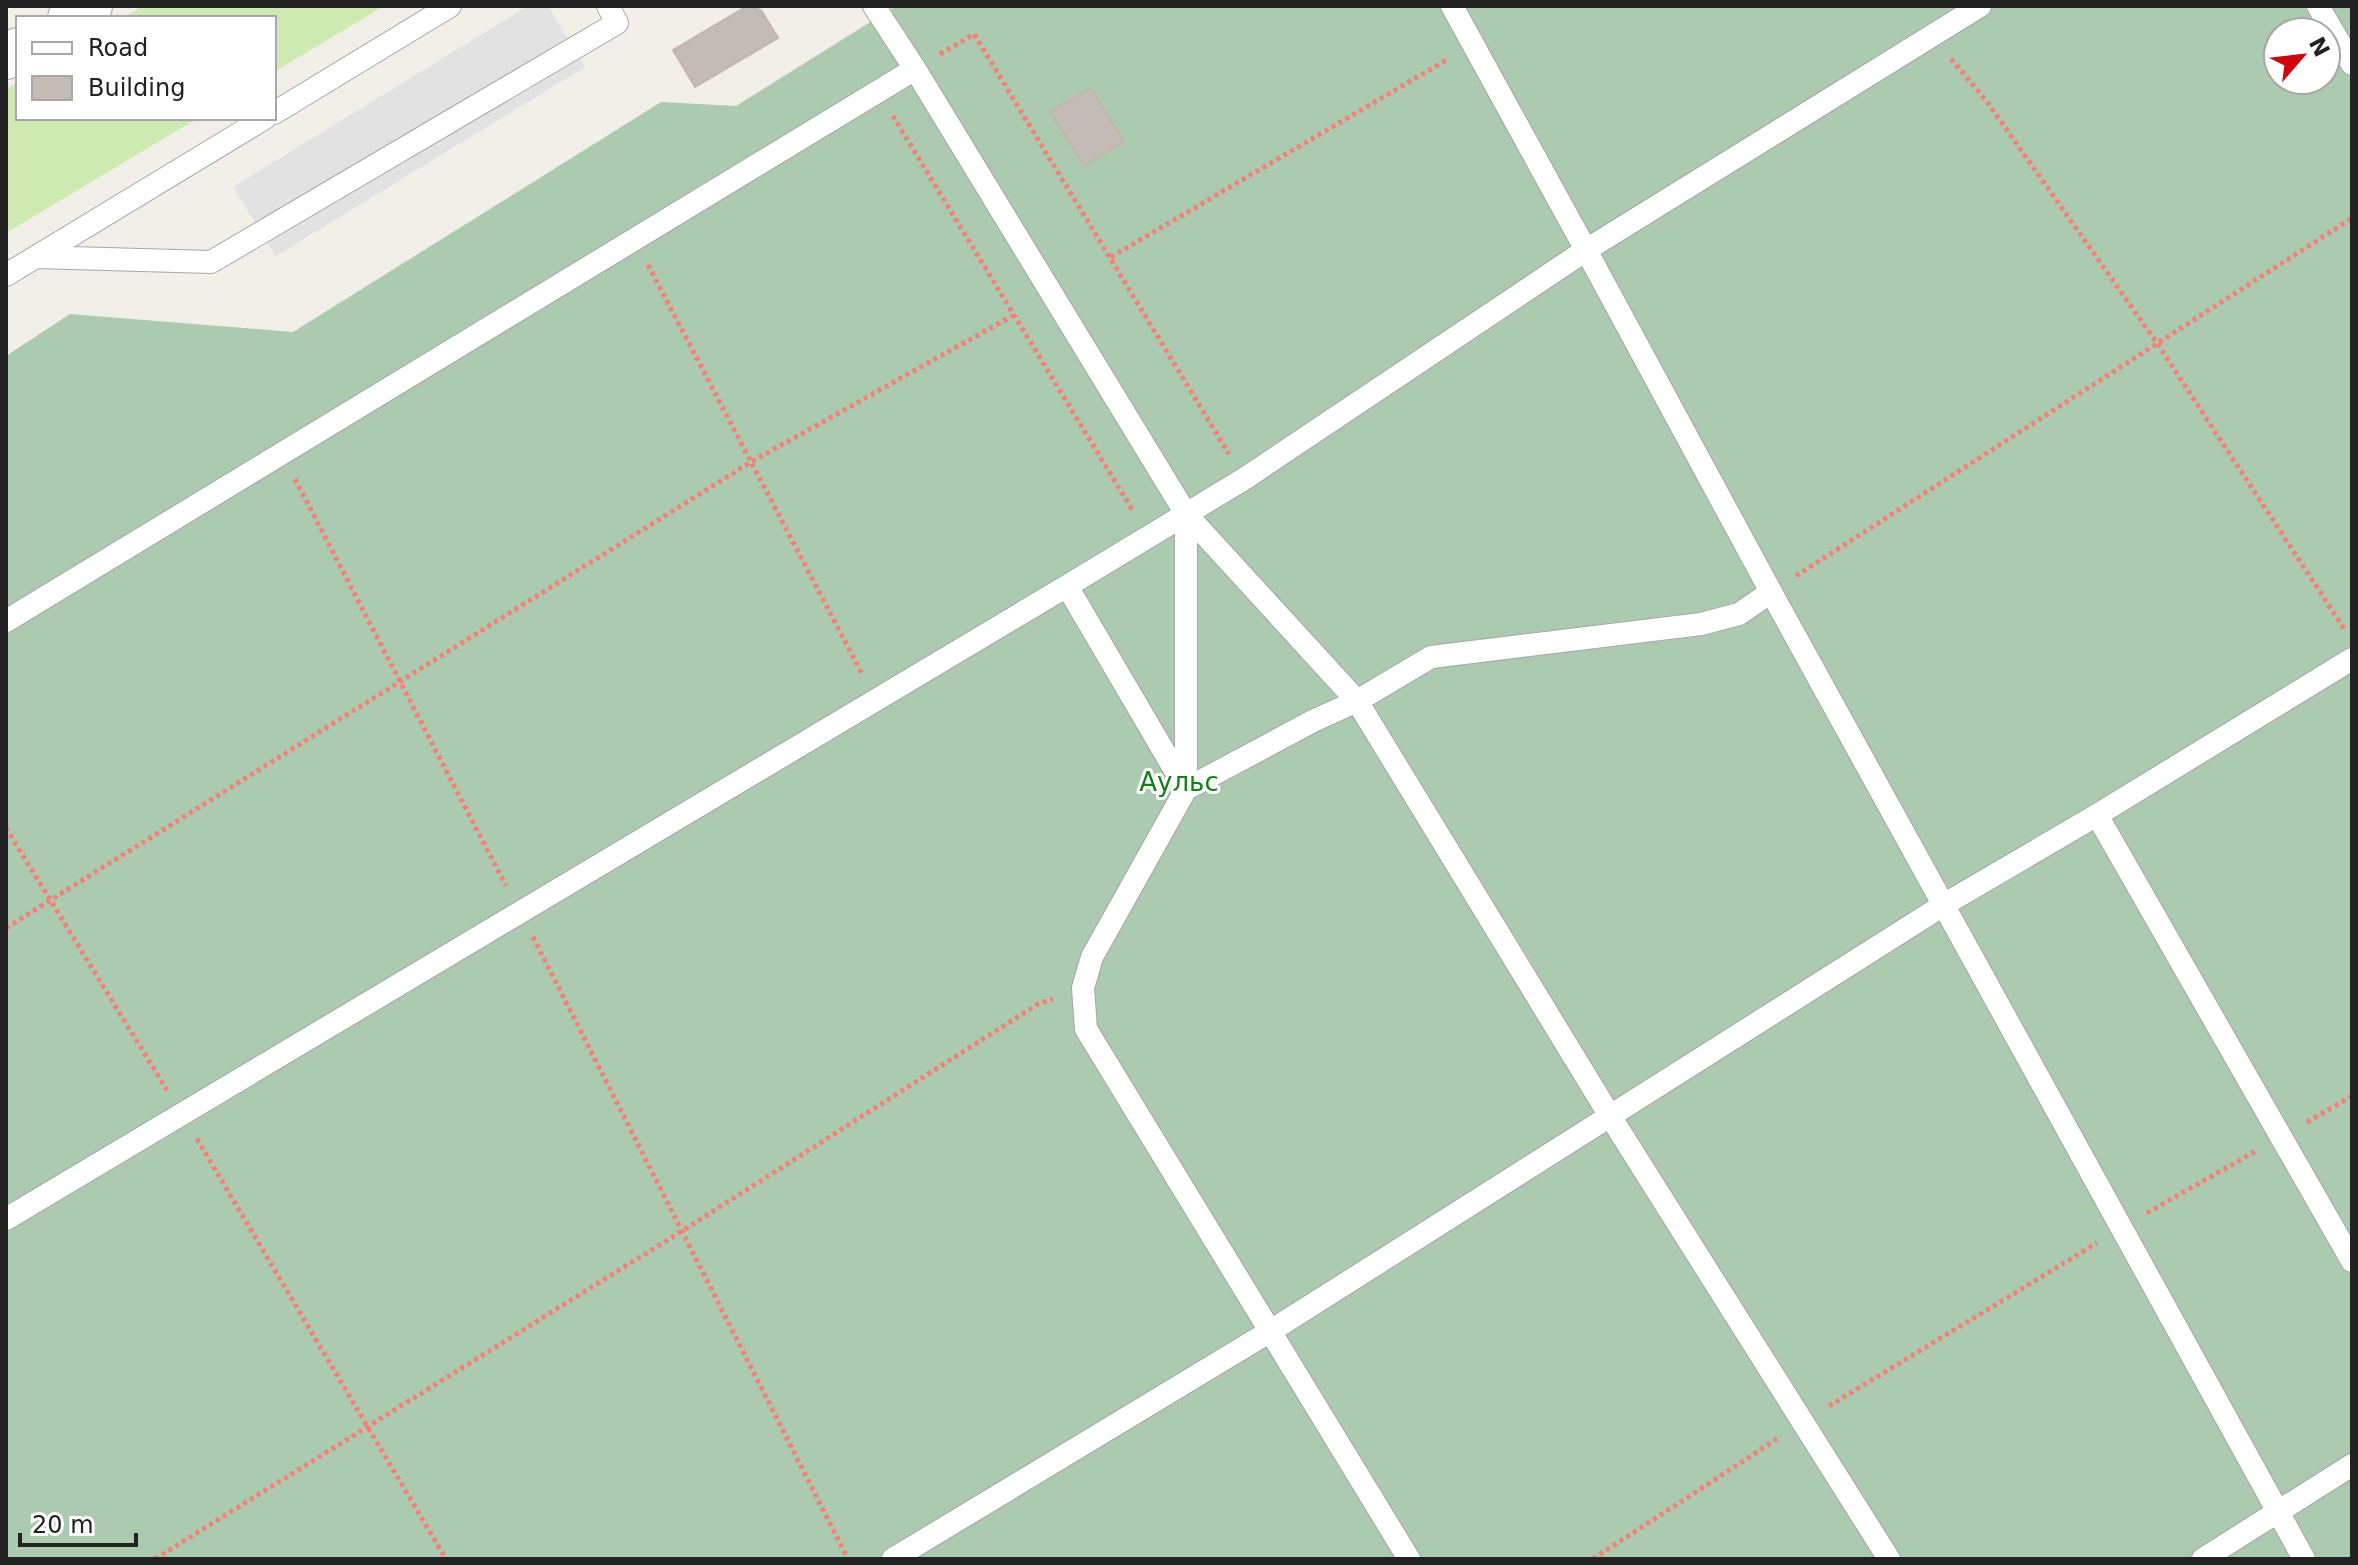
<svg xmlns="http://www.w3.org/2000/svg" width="2358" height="1565" font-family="'DejaVu Sans',sans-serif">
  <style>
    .grass { fill: #cee9b2 }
    .cemetery { fill: #abcaaf; fill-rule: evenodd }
    .parking { fill: #e2e2e2 }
    .building { fill: #c3bbb5; stroke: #c3b5ac; stroke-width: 2 }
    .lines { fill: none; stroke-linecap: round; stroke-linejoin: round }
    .service-casing { stroke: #a6a6a6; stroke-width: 24 }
    .tertiary-casing { stroke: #a6a6a6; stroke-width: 46 }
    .path { stroke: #f68076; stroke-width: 5; stroke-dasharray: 4 4; stroke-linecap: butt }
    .service { stroke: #fff; stroke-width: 22 }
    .tertiary { stroke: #fff; stroke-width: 44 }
    .labels { text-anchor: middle; stroke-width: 6; stroke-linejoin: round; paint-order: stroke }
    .park-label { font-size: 26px; fill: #0f8116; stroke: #fff }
  </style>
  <rect width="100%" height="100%" fill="#f2efe9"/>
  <!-- grass -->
  <path class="grass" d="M143,6H384L274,72V18H123Z
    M18,82V118H198L6,233V89Z"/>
  <!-- cemetery -->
  <path class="cemetery" d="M896,6H2352V1559H6V356L70,314L293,332L661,102L736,106ZM2278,32H2326V80H2278Z"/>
  <!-- parking -->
  <path class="parking" d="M528,6H548L585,67L276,256L233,187Z"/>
  <!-- building -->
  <path class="building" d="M747,6L761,10L778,38L695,87L673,50Z
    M1091,88L1124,142L1084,166L1050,111Z"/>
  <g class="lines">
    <defs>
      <path id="service" d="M874,6L915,69L1186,514L1357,701L1610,1116L1889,1559
        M1452,6L1586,250L1980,6
        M2318,6L2352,64
        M274,113L450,6
        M36,257L211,262L617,23L608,6
        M6,275L265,118
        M1186,514V789L1092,957L1083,988L1086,1029L1409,1559
        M1067,586L1244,479L1586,250L1771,592
        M6,621L915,69
        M2097,815L2352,1261
        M6,1219L1067,586L1186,789L1313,721L1357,701L1431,657L1701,624L1739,614L1771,592L2304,1559
        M893,1559L1269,1332L1945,904L2097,815L2352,659
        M2203,1559L2352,1465"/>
      <path id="tertiary" d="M70,18L90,6
        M6,57L18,50"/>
    </defs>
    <!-- service casing -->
    <use href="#service" class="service-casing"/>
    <!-- tertiary casing -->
    <use href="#tertiary" class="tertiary-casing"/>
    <!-- path -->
    <path class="path" d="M940,54L974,34L1229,454
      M1951,59L1985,99L2157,343L2345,630
      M893,116L1133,511
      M1111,257L1448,59
      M648,265L862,674
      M295,479L506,886
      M1796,576L2352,218
      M6,828L167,1090
      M6,928L751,462L1012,316
      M533,937L848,1559
      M2307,1122L2352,1096
      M197,1139L446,1559
      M2147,1213L2256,1151
      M1829,1406L2097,1243
      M155,1559L682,1231L1038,1004L1053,999
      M1593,1559L1780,1437"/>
    <!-- service -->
    <use href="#service" class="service"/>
    <!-- tertiary -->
    <use href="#tertiary" class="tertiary"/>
  </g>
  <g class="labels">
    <!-- park labels -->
    <g class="park-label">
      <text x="1179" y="791">Аульс</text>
    </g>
  </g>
  <!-- border -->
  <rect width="2358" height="1565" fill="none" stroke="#222222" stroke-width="16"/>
  <!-- legend -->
  <rect x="16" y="16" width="260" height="104" fill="#ffffff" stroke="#a7a7a7" stroke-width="2"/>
  <rect x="32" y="42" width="40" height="12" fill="#ffffff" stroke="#a7a7a7" stroke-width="2"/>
  <text x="88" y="56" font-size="24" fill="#222222">Road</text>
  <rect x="32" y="76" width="40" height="24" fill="#c3bbb5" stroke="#a7a7a7" stroke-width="2"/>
  <text x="88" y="96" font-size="24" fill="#222222">Building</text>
  <!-- north arrow -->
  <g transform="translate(2302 56) rotate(62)"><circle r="38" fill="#ffffff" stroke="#a7a7a7" stroke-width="2"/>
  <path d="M0-6L14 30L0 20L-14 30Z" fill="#ce060b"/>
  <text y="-12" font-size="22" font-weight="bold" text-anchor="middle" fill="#222222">N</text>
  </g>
  <!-- scale -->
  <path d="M20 1533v12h116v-12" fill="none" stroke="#222222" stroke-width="4"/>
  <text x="32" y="1533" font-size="24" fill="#222222" stroke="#ffffff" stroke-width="6" paint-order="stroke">20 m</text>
</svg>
